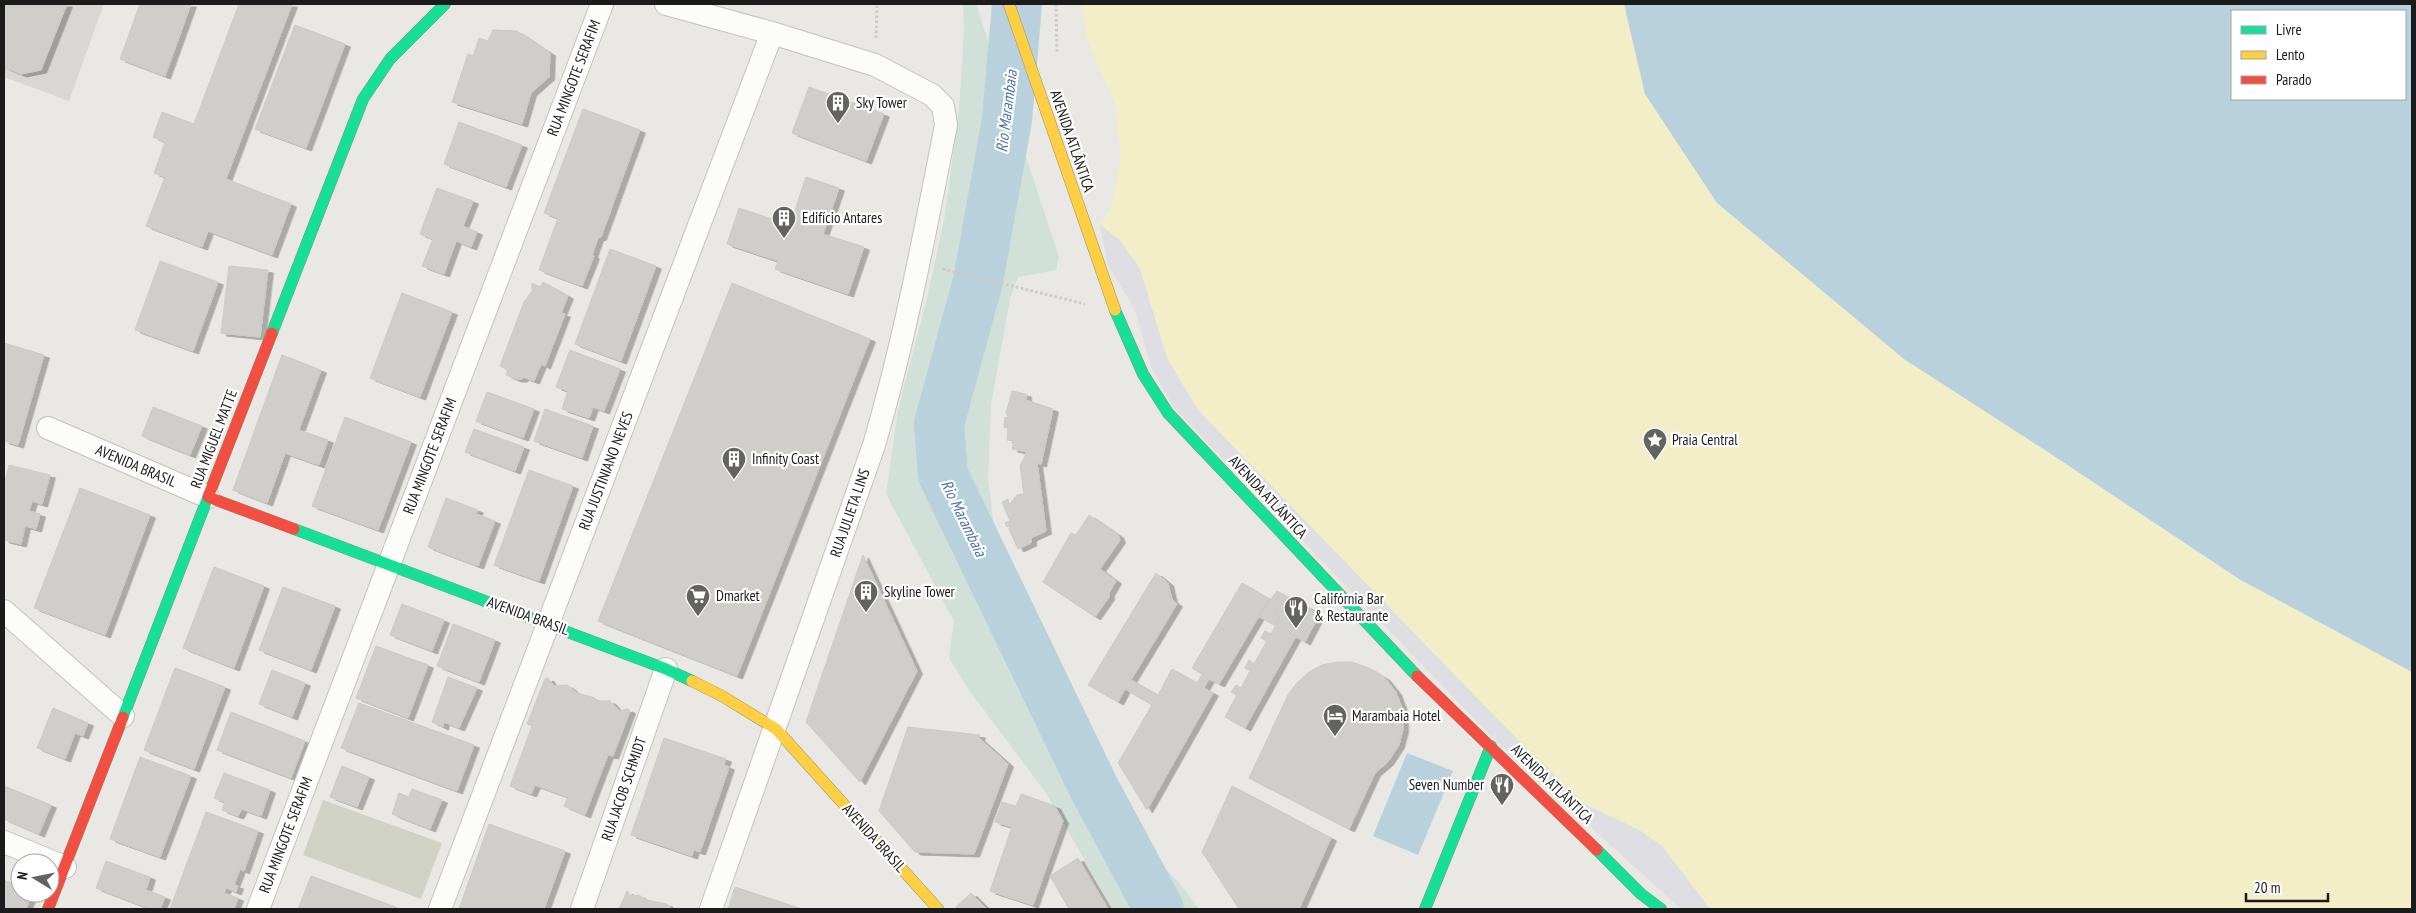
<svg xmlns="http://www.w3.org/2000/svg" width="2416" height="913" font-family="'PT Sans Narrow',sans-serif">
  <style>
    .residential { fill: #d8d7d5 }
    .construction { fill: #d1d2c6 }
    .wetland { fill: #d1e0d8 }
    .sand { fill: #f2eec7 }
    .plaza { fill: #dfdee2 }
    .water { fill: #b8d1dc; fill-rule: evenodd }
    .lines { fill: none; stroke-linecap: round; stroke-linejoin: round }
    .river { stroke: #b8d1dc; stroke-width: 50 }
    .building { fill: #d0cecb; stroke: #cccac5; filter: url(#shadow) }
    .street-casing { stroke: #c2c2c0; stroke-width: 24 }
    .fast-casing { stroke: #8e917d; stroke-width: 12 }
    .slow-casing { stroke: #8e917d; stroke-width: 12 }
    .jam-casing { stroke: #8e917d; stroke-width: 12 }
    .path { stroke: #d4c8c5; stroke-width: 3; stroke-dasharray: 2.5 2.5; stroke-linecap: butt }
    .street { stroke: #fcfcfb; stroke-width: 22 }
    .fast { stroke: #16e098; stroke-width: 11 }
    .slow { stroke: #ffcf43; stroke-width: 11 }
    .jam { stroke: #f24e42; stroke-width: 11 }
    .labels { text-anchor: middle; stroke-width: 4.5; stroke-linejoin: round; paint-order: stroke }
    .street-label { font-size: 15px; fill: #1b1b1b; stroke: #fff }
    .poi-label { font-size: 15px; fill: #1b1b1b; stroke: #fff; text-anchor: start }
    .water-label { font-size: 16px; font-style: italic; fill: #4e72a4; stroke: #fff }
  </style>
  <defs>
    <filter id="shadow"><feDropShadow dx="5.5" dy="3" stdDeviation="0" flood-color="#0004"/></filter>
  </defs>
  <rect width="100%" height="100%" fill="#e9e8e4"/>
  <!-- residential -->
  <path class="residential" d="M4,4H104L69,101L4,77Z"/>
  <!-- construction -->
  <path class="construction" d="M323,800L442,843L421,899L303,855Z"/>
  <!-- wetland -->
  <path class="wetland" d="M963,4H976L1059,257L1056,270L1018,277L1010,299L991,405L988,479L996,545L1010,602L1051,679L1082,727L1105,777L1136,838L1180,884L1199,909H1113L1046,793L969,690L949,658L954,621L886,494L898,410L926,302L945,215L959,108L964,30Z"/>
  <!-- sand -->
  <path class="sand" d="M1082,4H1624L1645,94L1717,203L1904,359L2048,452L2239,579L2412,672V909H1710L1662,846L1639,830L1585,804L1509,731L1198,410L1167,358L1140,269L1120,240L1100,225L1111,208L1121,162L1115,104L1088,42Z"/>
  <!-- plaza -->
  <path class="plaza" d="M1100,225L1120,240L1140,269L1167,358L1198,410L1509,731L1585,804L1639,830L1662,846L1710,909H1681L1496,741L1174,408L1152,369L1134,308L1108,265Z"/>
  <!-- water -->
  <path class="water" d="M1624,4H2412V672L2239,579L2048,452L1904,359L1717,203L1645,94ZM2232,11H2405V99H2232Z
    M1407,753L1453,771L1418,855L1373,836Z"/>
  <g class="lines">
    <!-- river -->
    <path class="river" d="M1017,4L1007,120L978,281L939,424L943,475L1094,788L1159,909"/>
  </g>
  <!-- building -->
  <path class="building" d="M4,4H67L41,70L21,74L4,67Z
    M140,4H191L165,76L120,59Z
    M239,4H292L226,179L291,204L272,255L208,231L202,247L146,226L165,177L154,173L165,142L153,137L162,112L194,124Z
    M295,25L345,44L306,148L255,129Z
    M493,30L517,31L550,53L549,77L531,93L522,124L452,102L468,54L473,56L479,38L488,41Z
    M809,87L884,114L866,161L792,133Z
    M583,109L640,130L601,237L598,238L592,255L594,256L582,286L539,270L558,218L544,213Z
    M459,122L522,145L506,187L444,164Z
    M806,177L839,188L823,234L864,247L848,294L775,269L778,261L727,244L739,208L790,225Z
    M437,188L473,201L463,226L477,232L471,247L456,241L444,274L422,266L433,239L420,234Z
    M610,249L656,266L621,361L575,344Z
    M160,261L218,282L193,351L135,330Z
    M229,266L268,270L260,337L221,333Z
    M543,282L568,296L561,313L565,314L545,366L541,364L534,381L523,377L522,379H516L506,375L508,370L500,366L524,302L532,291V283L540,287Z
    M732,283L870,339L737,676L598,621Z
    M402,293L452,312L420,397L370,378Z
    M4,343L44,355L18,445L4,441Z
    M570,350L620,369L604,411L593,407L589,418L562,409L568,391L556,387Z
    M282,355L321,370L299,430L328,440L319,465L285,453L267,503L233,490Z
    M1012,391L1026,394V400L1053,409L1041,464L1037,463L1046,531L1031,538V543L1018,549L1009,529L1010,525L1007,527L1005,523L1010,521L1002,502L1008,499L1009,505L1017,495L1024,494L1020,466L1027,452L1012,449L1014,441L1007,440L1008,428L1004,427L1005,417L1009,418L1006,413Z
    M487,392L534,409L523,438L476,421Z
    M153,407L202,426L190,455L142,436Z
    M545,409L593,426L582,458L534,441Z
    M345,417L411,442L378,530L312,506Z
    M474,429L524,447L515,471L465,452Z
    M9,465L50,475L42,504L32,501L29,511L40,514L36,529L25,526L21,544L4,540V477L6,478Z
    M529,470L573,486L539,581L494,565Z
    M80,488L150,515L105,635L34,608Z
    M446,498L478,510L476,514L495,521L478,566L428,547Z
    M1089,515L1118,535L1120,540L1100,569L1116,581L1109,593V597L1095,617L1043,582L1071,533L1076,535Z
    M863,555L917,671L860,782L806,722Z
    M214,567L264,586L234,668L183,648Z
    M1156,573L1168,583L1172,600L1177,604L1131,680L1158,695L1172,669L1197,683L1202,674L1192,668L1242,583L1269,599L1219,684L1209,679L1204,688L1213,693L1147,810L1118,763L1152,705L1125,689L1118,702L1088,685Z
    M283,587L335,606L311,670L259,650Z
    M1277,591L1319,615L1305,642L1258,616Z
    M1291,597L1311,609L1245,728L1225,717L1237,695L1231,692L1236,685L1241,688L1250,671L1245,668L1249,660L1254,664L1267,641L1261,638L1265,631L1271,634L1280,617L1275,614L1278,607L1284,610Z
    M402,604L444,620L432,651L390,635Z
    M453,624L495,640L479,682L437,666Z
    M376,646L428,665L408,718L356,698Z
    M1337,662H1352L1369,668L1385,678L1396,692L1403,711V729L1399,745L1388,762L1375,773L1349,829L1249,778L1289,693L1297,683L1309,672L1322,665Z
    M175,668L225,687L194,769L144,750Z
    M272,670L305,683L292,717L259,704Z
    M448,677L477,688L459,728L444,722L443,727L432,722Z
    M548,678L554,686L567,685L577,693L595,698L597,701H610L619,711L628,709L630,711L613,756L608,755L585,815L564,806L568,797L535,785L531,794L510,786L532,726L527,724L545,679Z
    M359,703L474,745L457,791L341,748Z
    M53,708L88,723L83,736L75,733L65,759L37,748Z
    M231,712L305,741L291,778L217,750Z
    M908,727L980,735L979,738L1008,764L974,854L915,852L879,811Z
    M664,738L726,759L724,765L729,767L700,852L694,850L692,856L631,835Z
    M140,757L191,776L160,857L110,839Z
    M342,766L369,777L357,807L330,797Z
    M224,773L270,790L261,816L242,809L238,816L222,810L225,802L214,798Z
    M4,786L51,805L39,834L4,819Z
    M1232,786L1331,838L1299,909H1239L1202,852Z
    M412,789L442,800L430,829L392,814L399,793L409,797Z
    M1021,794L1055,806L1063,821L1033,905L990,891L1012,827L995,822L1002,802L1016,806Z
    M206,812L258,831L244,871L240,869L234,885L238,886L236,892L226,888L224,893L238,898L234,909H170Z
    M489,824L565,851L544,909H459Z
    M1078,858L1108,909H1069L1050,876Z
    M106,861L150,877L146,890L165,897L160,909H151L96,888Z
    M311,876L396,907L395,909H298Z
    M4,880L20,887V893H32L26,909H4Z
    M735,887L802,909H728Z
    M627,891L631,896L639,895L646,900L667,904L672,909H619Z
    M971,893L987,909H957L956,907Z"/>
  <g class="lines">
    <defs>
      <path id="street" d="M666,4L772,33L875,65L932,95L943,106L946,125C925,232 905,339 874,445L711,909
        M48,428L208,497
        M4,611L123,716
        M4,842L65,867
        M258,909L602,4
        M440,909L772,33
        M582,909L666,669"/>
      <path id="fast" d="M1115,310L1143,374L1168,413L1417,676
        M272,333L363,99L390,59L445,4
        M294,529L666,669L692,681
        M123,717L208,497
        M1597,850L1641,894L1661,909
        M1425,909L1491,746"/>
      <path id="slow" d="M1009,4L1115,310
        M692,681L722,696L776,729L938,909"/>
      <path id="jam" d="M272,333L208,497L294,529
        M1417,676L1597,850
        M48,909L123,717"/>
    </defs>
    <!-- street casing -->
    <use href="#street" class="street-casing"/>
    <!-- fast casing -->
    <use href="#fast" class="fast-casing"/>
    <!-- slow casing -->
    <use href="#slow" class="slow-casing"/>
    <!-- jam casing -->
    <use href="#jam" class="jam-casing"/>
    <!-- path -->
    <path class="path" d="M1056,4L1057,52
      M876,38L877,4
      M943,269L1085,304"/>
    <!-- street -->
    <use href="#street" class="street"/>
    <!-- fast -->
    <use href="#fast" class="fast"/>
    <!-- slow -->
    <use href="#slow" class="slow"/>
    <!-- jam -->
    <use href="#jam" class="jam"/>
  </g>
  <!-- icons -->
  <defs>
    <symbol id="building-pin" viewBox="-11 -11 22 30"><path d="M0 17L-7.5 6A9.5 9.5 0 1 1 7.5 6Z" fill="#636361" stroke="#fff"/><path d="M-4-6H4V6H1V3H-1V6H-4ZM-2.5-4.3h1.7v1.8h-1.7ZM.8-4.3h1.7v1.8H.8ZM-2.5-1h1.7V.8h-1.7ZM.8-1h1.7V.8H.8Z" fill="#fff"/></symbol>
    <symbol id="sight-pin" viewBox="-11 -11 22 30"><path d="M0 17L-7.5 6A9.5 9.5 0 1 1 7.5 6Z" fill="#636361" stroke="#fff"/><path d="M0-6L1.8-2.2L6-1.7L2.9 1.2L3.7 5.4L0 3.3L-3.7 5.4L-2.9 1.2L-6-1.7L-1.8-2.2Z" fill="#fff"/></symbol>
    <symbol id="supermarket-pin" viewBox="-11 -11 22 30"><path d="M0 17L-7.5 6A9.5 9.5 0 1 1 7.5 6Z" fill="#636361" stroke="#fff"/><path d="M-6-5.5h2.5l.6 2H6L4.5 2H-2.5L-4.4-4H-6ZM-1.5 3.2a1.3 1.3 0 1 0 .1 0ZM3 3.2a1.3 1.3 0 1 0 .1 0Z" fill="#fff"/></symbol>
    <symbol id="restaurant-pin" viewBox="-11 -11 22 30"><path d="M0 17L-7.5 6A9.5 9.5 0 1 1 7.5 6Z" fill="#636361" stroke="#fff"/><path d="M-5-6h1v4h1v-4h1v4h1v-4h1v5L-1.5 .5V6h-2V.5L-5-1ZM5-6V6H3V1.5H1.5Q1.5-4 5-6Z" fill="#fff"/></symbol>
    <symbol id="hotel-pin" viewBox="-11 -11 22 30"><path d="M0 17L-7.5 6A9.5 9.5 0 1 1 7.5 6Z" fill="#636361" stroke="#fff"/><path d="M-6-4.5h1.5V1H6V5H4.5V3h-9V5H-6ZM-4 0a1.8 1.8 0 1 1 3.6 0ZM.5 0V-2.5h3Q6-2.5 6 0Z" fill="#fff"/></symbol>
  </defs>
  <g fill-rule="evenodd">
    <use href="#building-pin" x="824" y="89" width="28" height="38"/>
    <use href="#building-pin" x="770" y="204" width="28" height="38"/>
    <use href="#sight-pin" x="1641" y="426" width="28" height="38"/>
    <use href="#building-pin" x="720" y="445" width="28" height="38"/>
    <use href="#building-pin" x="852" y="578" width="28" height="38"/>
    <use href="#supermarket-pin" x="684" y="582" width="28" height="38"/>
    <use href="#restaurant-pin" x="1282" y="594" width="28" height="38"/>
    <use href="#hotel-pin" x="1321" y="702" width="28" height="38"/>
    <use href="#restaurant-pin" x="1488" y="771" width="28" height="38"/>
  </g>
  <g class="labels">
    <!-- street labels -->
    <g class="street-label">
      <text transform="translate(574 78) rotate(-69)" y="5">RUA MINGOTE SERAFIM</text>
      <text transform="translate(1072 141) rotate(71)" y="5">AVENIDA ATLÂNTICA</text>
      <text transform="translate(214 439) rotate(-69)" y="5">RUA MIGUEL MATTE</text>
      <text transform="translate(430 456) rotate(-69)" y="5">RUA MINGOTE SERAFIM</text>
      <text transform="translate(136 466) rotate(23)" y="5">AVENIDA BRASIL</text>
      <text transform="translate(606 471) rotate(-69)" y="5">RUA JUSTINIANO NEVES</text>
      <text transform="translate(1268 497) rotate(47)" y="5">AVENIDA ATLÂNTICA</text>
      <text transform="translate(850 513) rotate(-71)" y="5">RUA JULIETA LINS</text>
      <text transform="translate(528 616) rotate(20)" y="5">AVENIDA BRASIL</text>
      <text transform="translate(1552 784) rotate(44)" y="5">AVENIDA ATLÂNTICA</text>
      <text transform="translate(624 789) rotate(-71)" y="5">RUA JACOB SCHMIDT</text>
      <text transform="translate(286 835) rotate(-69)" y="5">RUA MINGOTE SERAFIM</text>
      <text transform="translate(874 838) rotate(48)" y="5">AVENIDA BRASIL</text>
    </g>
    <!-- poi labels -->
    <g class="poi-label">
      <text x="856" y="108">Sky Tower</text>
      <text x="802" y="223">Edifício Antares</text>
      <text x="1672" y="445">Praia Central</text>
      <text x="752" y="464">Infinity Coast</text>
      <text x="884" y="597">Skyline Tower</text>
      <text x="716" y="601">Dmarket</text>
      <text x="1314" y="604">Califórnia Bar<tspan x="1314" dy="17">&amp; Restaurante</tspan></text>
      <text x="1352" y="721">Marambaia Hotel</text>
      <text x="1484" y="790" text-anchor="end">Seven Number</text>
    </g>
    <!-- water labels -->
    <g class="water-label">
      <text transform="translate(1006 111) rotate(-83)" y="6">Rio Marambaia</text>
      <text transform="translate(964 518) rotate(64)" y="6">Rio Marambaia</text>
    </g>
  </g>
  <!-- border -->
  <rect width="2416" height="913" fill="none" stroke="#1b1b1b" stroke-width="10"/>
  <!-- legend -->
  <rect x="2231" y="10" width="175" height="90" fill="#ffffff" stroke="#a4a4a4"/>
  <rect x="2241" y="26" width="25" height="8" fill="#16e098" stroke="#a4a4a4"/>
  <text x="2276" y="35" font-size="15" fill="#1b1b1b">Livre</text>
  <rect x="2241" y="51" width="25" height="8" fill="#ffcf43" stroke="#a4a4a4"/>
  <text x="2276" y="60" font-size="15" fill="#1b1b1b">Lento</text>
  <rect x="2241" y="76" width="25" height="8" fill="#f24e42" stroke="#a4a4a4"/>
  <text x="2276" y="85" font-size="15" fill="#1b1b1b">Parado</text>
  <!-- north arrow -->
  <g transform="translate(35 878) rotate(280)"><circle r="24" fill="#ffffff" stroke="#a4a4a4"/>
  <path d="M0-4L9 19L0 12L-9 19Z" fill="#636361"/>
  <text y="-8" font-size="14" font-weight="bold" text-anchor="middle" fill="#1b1b1b">N</text>
  </g>
  <!-- scale -->
  <path d="M2246 893v8h82v-8" fill="none" stroke="#1b1b1b" stroke-width="2.5"/>
  <text x="2254" y="893" font-size="15" fill="#1b1b1b" stroke="#ffffff" stroke-width="4" paint-order="stroke">20 m</text>
</svg>
